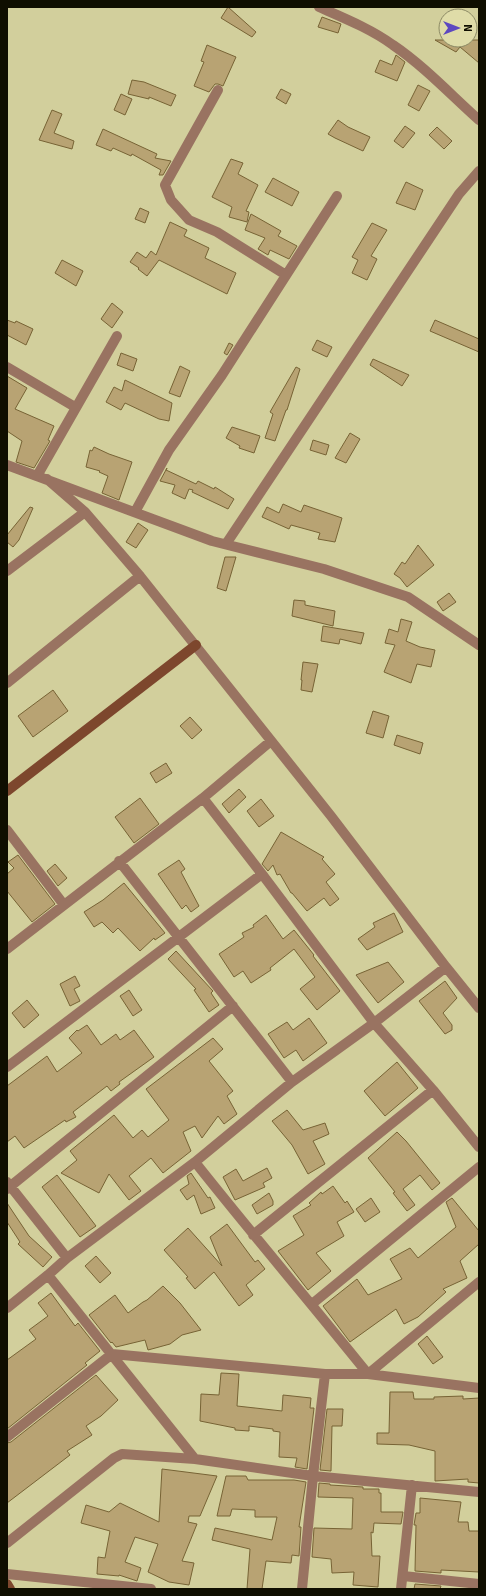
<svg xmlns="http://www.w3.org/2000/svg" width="486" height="1596" font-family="Signika,sans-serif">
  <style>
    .building { fill: #b8a373; stroke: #776335 }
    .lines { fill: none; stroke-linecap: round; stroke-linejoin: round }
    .street { stroke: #997361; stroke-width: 10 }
    .secondary { stroke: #7d472d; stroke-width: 10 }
  </style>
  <rect width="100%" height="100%" fill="#d2cf9c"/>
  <!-- building -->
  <path class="building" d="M228,7L256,32L252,37L221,18Z
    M322,17L341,24L338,33L318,27Z
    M435,40H479V63L460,47L456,52Z
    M207,45L236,57L223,86L218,84H215L209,92L194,86L204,62L201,61Z
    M396,55L405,62L397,81L375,72L380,60L392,65Z
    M132,80L144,82L176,95L171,106L149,97V99L128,94Z
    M418,85L430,91L419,111L408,105Z
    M281,89L291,94L286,104L276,98Z
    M121,94L132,99L125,115L114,110Z
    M52,110L62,114L54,133L74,141L72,149L39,140Z
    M338,120L348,127L370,137L363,151L335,138L328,134Z
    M405,126L415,133L403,148L394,141Z
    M437,127L452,141L444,149L429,135Z
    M103,129L157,154L155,158L171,161L163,175H159L161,170L132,154L131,156L113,148L111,151L96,145Z
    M231,159L243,163L238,174L258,185L246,211L249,212L247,222L229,217L232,207L212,197Z
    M273,178L299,192L292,206L265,192Z
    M406,182L423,190L415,210L396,203Z
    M140,208L149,212L145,223L135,219Z
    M251,214L281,231L278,236L297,246L289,259L270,250L268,255L258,249L265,238L245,230Z
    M170,222L187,230L184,236L209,248L205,258L236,273L227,294L159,260L147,276L138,269L139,268L130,262L137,252L146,258L151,251L156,255Z
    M372,223L387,230L371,256L377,259L367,280L352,273L358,260L352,257Z
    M62,260L83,271L76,286L55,273Z
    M112,303L123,312L112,328L101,319Z
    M7,320L15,323L16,321L33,329L26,345L7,335Z
    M435,320L479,339V352L430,331Z
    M317,340L332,347L327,357L312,350Z
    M229,343L233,345L227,355L224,353Z
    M121,353L137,359L133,371L117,365Z
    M373,359L409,375L402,386L370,365Z
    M180,366L190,371L180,397L169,393Z
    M296,367L300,369L287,410H286L275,441L265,438L273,414L270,412Z
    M7,376L27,388L15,409L54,426L48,440L50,441L34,468L16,462L22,441L7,431Z
    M125,380L172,403L169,421L159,419L125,403L121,410L106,402L114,387L122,391Z
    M232,427L260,436L254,453L239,448L240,446L226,438Z
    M350,433L360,439L346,463L335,458Z
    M313,440L329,445L326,455L310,450Z
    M94,447L109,454L132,462L119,500L102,493L108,476L99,472L100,471L86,467L90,450L92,451Z
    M167,468L166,470L196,484L198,481L214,489L215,487L234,499L228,509L192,492L193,490L189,489L185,499L172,493L175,485L160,481Z
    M283,504L301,512L304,505L342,518L335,542L318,539L320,533L291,525L289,529L262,517L267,507L279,513Z
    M30,507L33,508L19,540L13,547L7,542V535Z
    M138,523L148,530L136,548L126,542Z
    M418,545L434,565L407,587L400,578L394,574L402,562L405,564Z
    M225,557H236L226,591L217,588Z
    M449,593L456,602L443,611L437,602Z
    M294,600L305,601V605L335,611L333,626L292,616Z
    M401,619L412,622L406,641L420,647L435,650L431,667L417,664L411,683L384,672L395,645L385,643L389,629L398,632Z
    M323,626L364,633L361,644L340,639L339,644L321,641Z
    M303,662L318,664L312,692L301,690L302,680H301Z
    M53,690L68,711L33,737L18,716Z
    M373,711L389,716L383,738L366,733Z
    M190,717L202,730L192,739L180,726Z
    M397,735L423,743L420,754L394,745Z
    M166,763L172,773L156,783L150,773Z
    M239,789L246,797L229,813L222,804Z
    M140,798L159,824L134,843L115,817Z
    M261,799L274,816L259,827L247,811Z
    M281,832L324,857L322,859L335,874L326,882L339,899L330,906L324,898L307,911L292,893H291L280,874L277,875L273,865L268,871L262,864Z
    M18,855L55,904L32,922L7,891V874L14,868L8,862Z
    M179,860L185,869L181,872L199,906L191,912L186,905L182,909L158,874Z
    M55,864L67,878L58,886L47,871Z
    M124,883L165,933L155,940L154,938L140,951L118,928L113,933L102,922L94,927L84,912L103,900Z
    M394,913L403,932L367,950L358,939L375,927L373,923Z
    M266,915L283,939L294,930L314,955L313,956L340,991L317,1010L300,989L315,977L294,949L270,968L271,970L251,983L243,971L234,977L219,954L244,937L242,933L254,927L253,925Z
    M176,951L213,991L211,993L219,1005L209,1012L194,990L196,989L168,959Z
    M388,962L404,982L378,1003L356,975Z
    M75,976L80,986L74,989L80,1001L70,1006L60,984Z
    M445,981L457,998L443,1013L452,1025V1030L445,1034L419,1001Z
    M129,990L142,1010L133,1016L120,996Z
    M27,1000L39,1015L24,1028L12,1013Z
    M309,1018L327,1043L303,1061L296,1050L284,1058L268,1034L287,1022L293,1030Z
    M87,1025L101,1045L116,1034L120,1040L134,1030L154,1057L119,1082L120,1084L111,1091L107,1086L73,1112L76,1117L66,1122L65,1120L24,1148L15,1136L7,1142V1086L47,1056L57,1072L82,1053L69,1038L77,1030L78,1031Z
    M213,1038L223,1049L209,1061L233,1091L227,1096L237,1114L224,1124L218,1116L202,1138L195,1126L183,1132L191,1151L163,1173L151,1158L129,1176L141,1191L129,1200L109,1174L99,1193L61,1173L77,1160L70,1151L114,1115L133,1138L142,1130L148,1137L169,1120L146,1089Z
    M397,1062L418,1088L385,1116L364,1091Z
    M287,1110L303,1130L325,1123L329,1134L313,1141L325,1164L308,1174L292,1145L272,1121Z
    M397,1132L406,1141L440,1183L432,1190L420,1175L403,1189L415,1205L407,1211L393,1193L395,1192L368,1158Z
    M267,1168L272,1178L263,1183L265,1187L235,1200L223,1177L236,1169L243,1181Z
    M191,1173L208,1198L210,1197L215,1208L201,1214L194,1195L187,1200L180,1190L189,1184L187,1176Z
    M57,1175L96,1226L80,1237L42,1187Z
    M333,1186L345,1203L347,1201L354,1212L337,1222L344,1236L316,1253L331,1271L308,1290L278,1251L304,1235L293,1216L311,1205L309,1203L321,1192L322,1194Z
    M269,1193L273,1201V1205L257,1214L252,1205Z
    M371,1198L380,1212L365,1222L356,1209Z
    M452,1198L479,1231V1244L460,1261L467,1278L443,1289L446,1292L418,1317L404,1324L396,1309L350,1342L323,1306L357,1279L368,1295L402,1279L390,1259L410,1248L418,1258L456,1227L446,1202Z
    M7,1203L29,1236L52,1257L43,1267L18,1244L20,1242L7,1222Z
    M227,1224L255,1262L258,1260L265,1269L246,1285L253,1295L239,1306L214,1272L195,1289L186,1278L188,1277L164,1250L188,1228L222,1266L210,1237Z
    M96,1256L111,1273L100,1283L85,1266Z
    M163,1286L180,1303L201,1330L182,1335L170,1344L148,1350L145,1340L116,1347L112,1342L111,1343L89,1315L115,1295L128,1313L143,1302L147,1300Z
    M51,1293L75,1326L78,1323L100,1351L85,1363L87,1365L7,1429V1360L36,1339L29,1330L48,1316L38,1303Z
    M427,1336L443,1357L433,1364L418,1344Z
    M221,1373L239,1374L237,1406L282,1411L283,1395L311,1398L310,1408H314L307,1469L295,1467L297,1458L279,1457L280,1432L273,1431V1429L249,1426V1431L235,1430V1428L200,1421L201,1394L219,1395Z
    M96,1375L118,1400L101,1416L86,1426L92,1435L67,1451L70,1455L7,1503V1443L11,1442Z
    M390,1392H413L414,1399H434V1397L463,1396V1399L479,1398V1483L468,1482V1479L435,1481V1451L409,1445L377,1444V1433H389Z
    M327,1409H343L342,1426H332L331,1471L320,1470Z
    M162,1469L217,1476L200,1516H189L188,1522L197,1524L182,1561L194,1563L189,1585L169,1582L148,1572L158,1544L135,1537L125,1562L141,1568L137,1581L119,1575V1576L97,1574L98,1557L105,1558L110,1531L81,1523L86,1505L109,1512L120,1503L159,1522Z
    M226,1476H246L248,1480H294L306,1482L299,1527H301L299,1556L292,1555L291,1563L266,1561L262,1589H247L250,1549L212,1540L215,1528L272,1540L277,1517H255V1510L232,1509L230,1516H217Z
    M319,1483L330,1484V1485L363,1487V1489H379V1493H381V1512H403L401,1524L374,1523L373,1533L371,1532L372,1556H380L378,1587L353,1585L354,1572L332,1573L331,1559L312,1557L314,1528L352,1529L353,1498L318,1497Z
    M420,1498L461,1502L458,1522H468L469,1531H479V1572L441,1570V1573L415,1571L416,1525H414L416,1513H420Z
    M415,1584L441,1586L440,1589H414Z"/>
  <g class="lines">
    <!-- street -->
    <path class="street" d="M319,7C344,18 371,29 393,45C424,66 451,95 479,120
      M218,90L165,185L171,200L189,220L217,232L286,275
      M7,367L75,407
      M7,465L212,541L324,569L408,597L479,645
      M37,476L117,336
      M47,479L85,512L140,576L331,816L446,967L479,1008
      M135,512L169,450L222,375L337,196
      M226,544L459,194L479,171
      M7,571L85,512
      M7,683L140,576
      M203,798L262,874L374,1023L433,1090L479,1147
      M7,830L64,905
      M119,861L292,1082
      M7,949L203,798L271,741
      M7,1067L262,874
      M195,1162C252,1234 311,1303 368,1374L479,1282
      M7,1182L67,1258
      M7,1189L233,1006
      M253,1235L433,1090
      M48,1275L195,1459
      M312,1304L479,1167
      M7,1308L48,1275L67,1258L195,1162L292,1082L374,1023L446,967
      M7,1437L112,1354L325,1374H368L479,1388
      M7,1543L114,1458L122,1454L195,1459L313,1476L479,1492
      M7,1574L151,1589
      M403,1576L479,1584
      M302,1589L313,1476L325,1374
      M401,1589L412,1485"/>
    <!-- secondary -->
    <path class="secondary" d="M7,791L196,645
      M7,1584L10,1589"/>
  </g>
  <!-- border -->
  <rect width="486" height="1596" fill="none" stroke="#0f0e00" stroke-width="16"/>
  <!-- north arrow -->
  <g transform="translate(458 28) rotate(90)"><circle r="19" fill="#dfdca8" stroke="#8c8a65"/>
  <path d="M0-3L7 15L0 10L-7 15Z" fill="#5d48c0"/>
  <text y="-6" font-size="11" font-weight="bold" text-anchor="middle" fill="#0f0e00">N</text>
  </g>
</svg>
